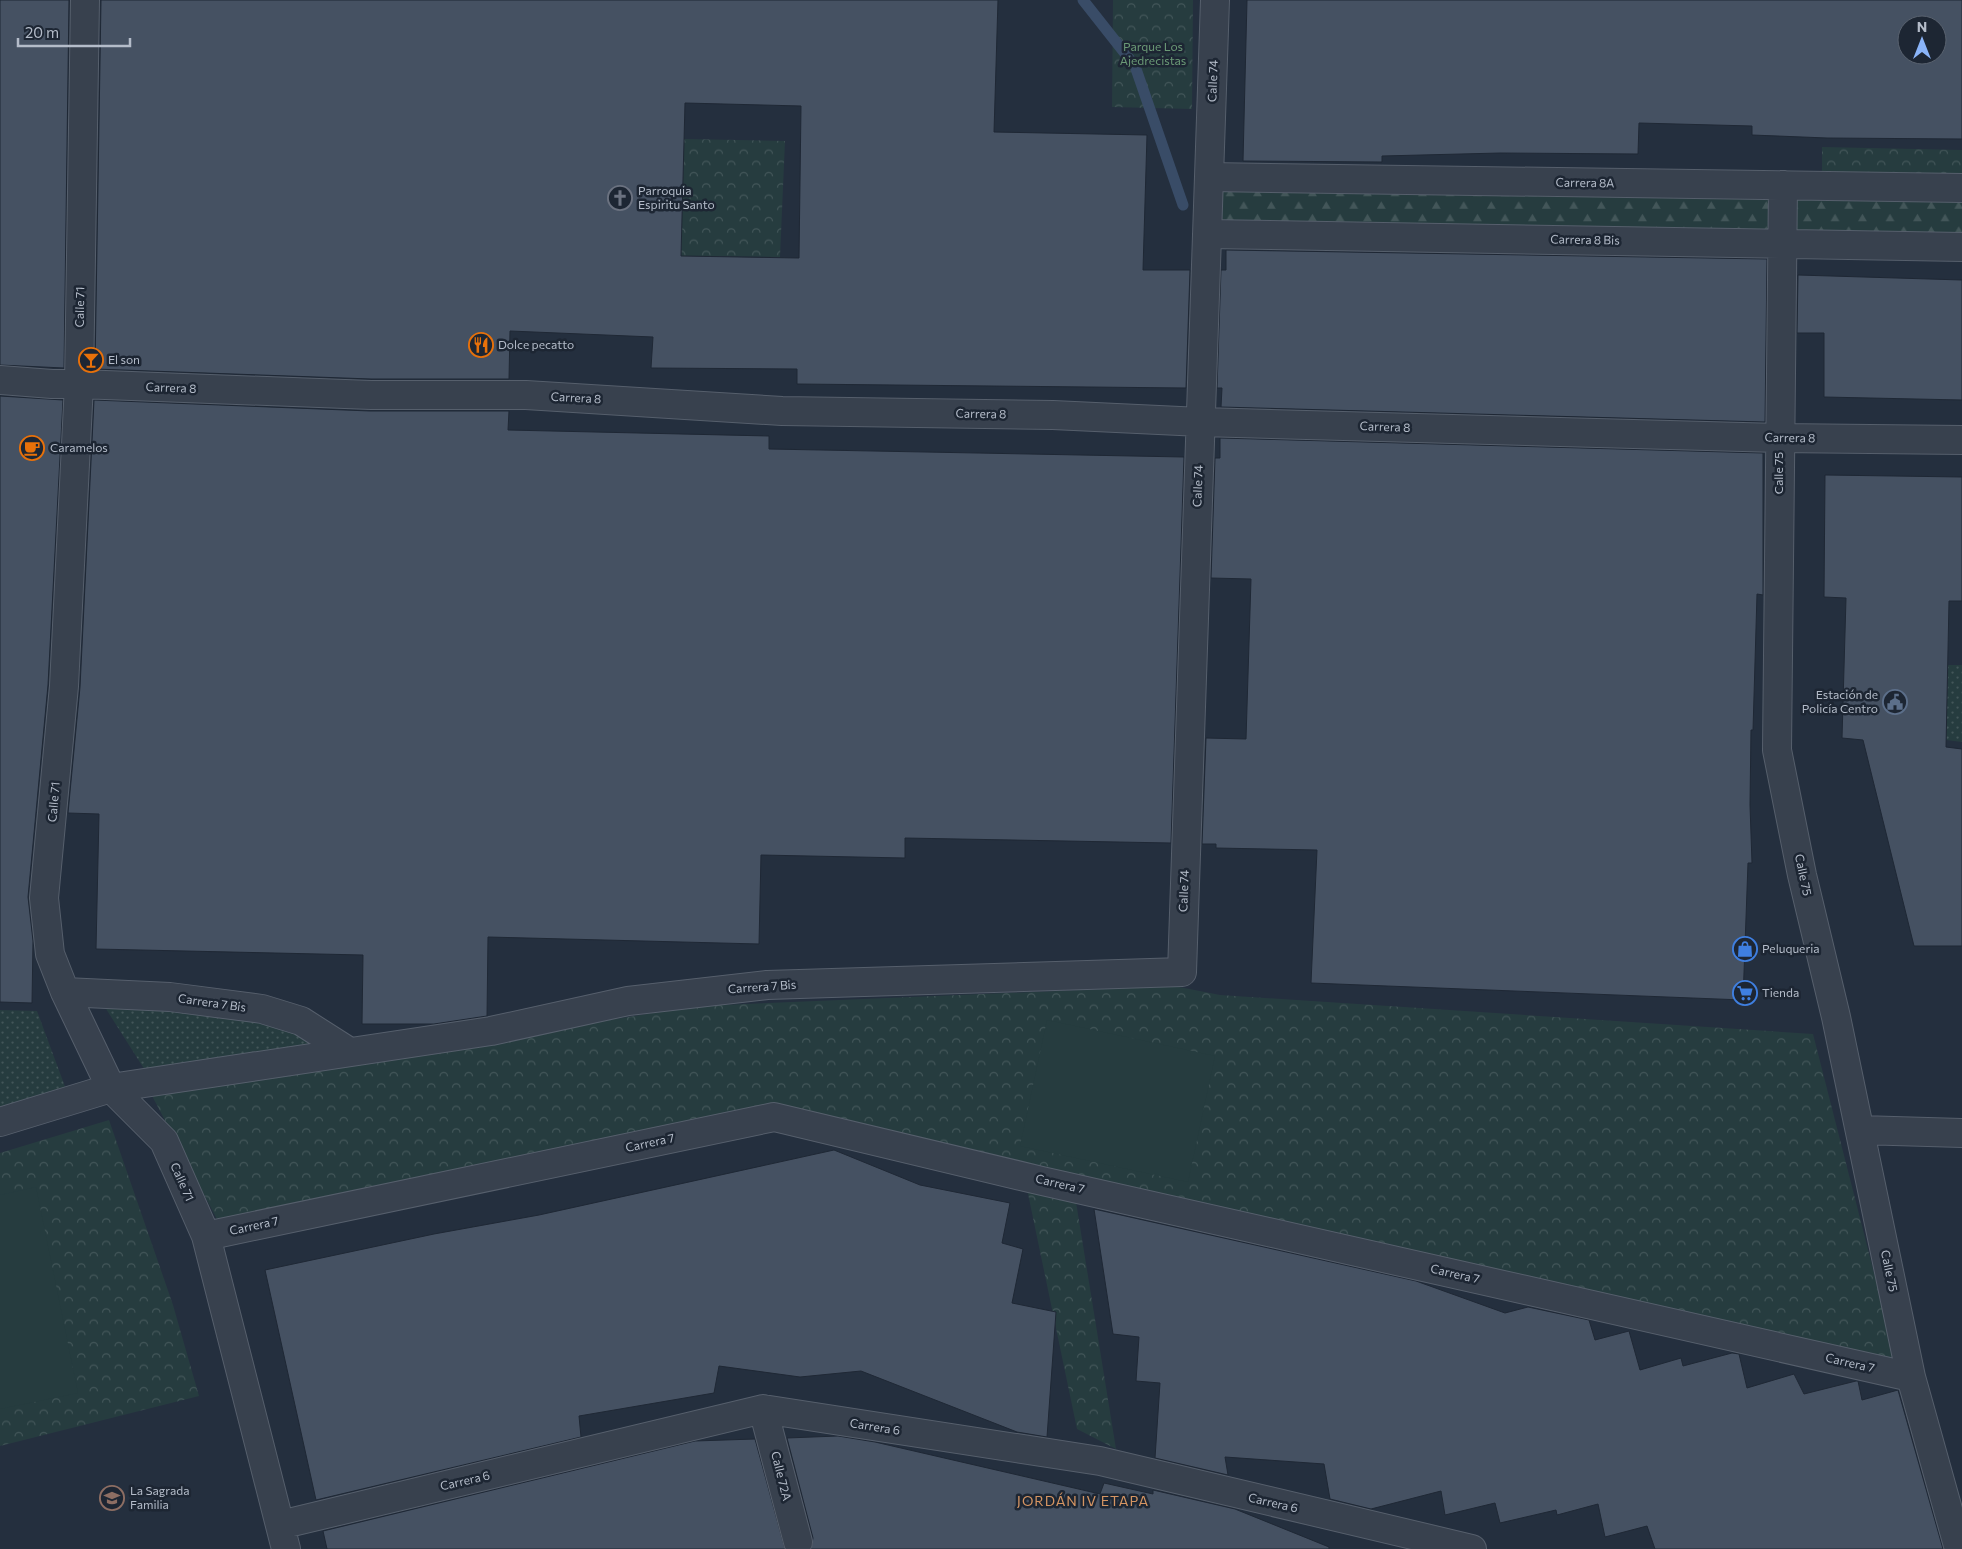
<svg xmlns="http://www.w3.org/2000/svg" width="1962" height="1549" font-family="Commissioner,sans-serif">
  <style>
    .grass { fill: url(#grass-dots) }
    .forest { fill: url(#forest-firs) }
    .park { fill: url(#park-crowns) }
    .pitch { fill: #263c3f }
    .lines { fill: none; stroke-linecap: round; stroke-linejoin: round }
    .stream { stroke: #394c67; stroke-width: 11 }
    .building { fill: #455162; stroke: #1f2835; fill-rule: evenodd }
    .street-casing { stroke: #565f6c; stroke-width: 30 }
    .street { stroke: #38414e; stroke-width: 28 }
    .labels { text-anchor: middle; stroke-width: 5; stroke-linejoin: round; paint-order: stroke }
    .park-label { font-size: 12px; fill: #6b9a76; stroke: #1d2633 }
    .street-label { font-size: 12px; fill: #b4bcc9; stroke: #1d2633 }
    .poi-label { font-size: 12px; fill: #b4bcc9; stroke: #1d2633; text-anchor: start }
    .neighbourhood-label { font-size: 14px; letter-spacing: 1px; fill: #d59563; stroke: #1d2633 }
  </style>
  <defs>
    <pattern id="grass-dots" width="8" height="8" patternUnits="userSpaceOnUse" patternTransform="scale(1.25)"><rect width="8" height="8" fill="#263c3f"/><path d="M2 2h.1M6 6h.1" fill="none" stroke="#435659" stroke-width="1.8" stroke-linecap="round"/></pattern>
    <pattern id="forest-firs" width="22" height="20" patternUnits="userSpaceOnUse" patternTransform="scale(1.25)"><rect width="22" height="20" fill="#263c3f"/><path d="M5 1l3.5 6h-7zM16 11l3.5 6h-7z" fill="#435659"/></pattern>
    <pattern id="park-crowns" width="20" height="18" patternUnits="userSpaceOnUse" patternTransform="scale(1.25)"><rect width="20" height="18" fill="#263c3f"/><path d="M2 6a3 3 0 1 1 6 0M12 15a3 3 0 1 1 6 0" fill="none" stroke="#435659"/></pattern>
  </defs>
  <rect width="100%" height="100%" fill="#242f3e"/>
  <!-- grass -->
  <path class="grass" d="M1948,665H1962V742L1946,740Z
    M101,1001L257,1013L333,1048L148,1075Z
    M0,1010L37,1011L70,1100L0,1122Z"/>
  <!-- forest -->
  <path class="forest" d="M1209,177L1962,188V247L1207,234Z"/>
  <!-- park -->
  <path class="park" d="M1113,0H1193L1192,109L1112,107Z
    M684,139L785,141L780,257L681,256Z
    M1822,147L1962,150V176L1822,173Z
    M1174,986L1220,995L1813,1034L1898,1367L773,1111L219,1223L150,1092L698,1006Z
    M109,1120L173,1305L199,1396L0,1446V1153Z
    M1027,1189L1076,1202L1116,1449L1077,1429Z"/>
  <!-- pitch -->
  <path class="pitch" d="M1047,1020L1215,1056L1188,1182L1020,1146Z
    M36,1187L78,1393L0,1409V1195Z"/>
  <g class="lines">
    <!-- stream -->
    <path class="stream" d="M1083,0L1135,66L1183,205"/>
  </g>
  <!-- building -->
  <path class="building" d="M0,0H69L64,368L0,365Z
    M101,0H998L994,132L1147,135L1143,270H1190L1186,388L797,384V369L651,368L653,337L510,331L509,379H371L95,369ZM685,103L801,106L799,258L681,256Z
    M1247,0H1962V139L1827,138L1752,135V126L1639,123L1638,154L1500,153L1382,156V162L1243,161ZM1907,25H1937V55H1907Z
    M1226,250L1767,259L1765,422L1221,407L1222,388H1217L1221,270H1226Z
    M1798,275L1962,280V400L1824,397V333H1797Z
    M0,396L63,400L48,685L28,897L33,941L32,1003L0,1002Z
    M94,400L370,411H509L508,430L769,436V449L1184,457L1171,843L905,838V858L761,855L759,944L488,937L487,1016L434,1024H362L363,955L96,949L99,814L68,813L80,687Z
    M1220,438L1763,453V595L1757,594L1753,730H1751L1750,805L1752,863H1748L1743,1000L1311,983L1317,850L1216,848V844H1202L1206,738L1246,739L1251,579L1211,578L1215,458H1220Z
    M1825,475L1962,477V601H1949L1946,747L1962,749V946H1914L1863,740L1842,738L1846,598L1824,597Z
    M834,1150L920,1185L1010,1203L1002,1243L1023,1249L1012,1303L1056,1312L1047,1437L1017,1432L861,1371L800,1377L719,1366L714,1393L579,1416L581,1437L316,1500L265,1270L434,1234L539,1215Z
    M1094,1209L1416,1281L1505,1313L1528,1307L1589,1320L1595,1340L1629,1331L1640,1370L1681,1358L1683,1366L1732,1353L1739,1354L1747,1388L1794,1374L1804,1394L1856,1381H1858L1862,1400L1898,1390L1943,1549H1655L1647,1526L1605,1537L1598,1504L1557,1515L1556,1510L1500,1523L1495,1503L1445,1515L1441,1491L1371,1509L1330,1499L1324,1464L1225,1457L1228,1475L1155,1458L1160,1383L1136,1381L1139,1337L1113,1334Z
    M838,1436L875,1442L1100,1494L1104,1483L1153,1494V1490L1235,1509L1329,1547V1549H811L813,1538L787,1438Z
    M755,1439L785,1549H327L323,1531L695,1441Z"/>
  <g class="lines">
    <defs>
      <path id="street" d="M85,0L79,384L64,686L44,898L50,954L65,992L111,1088L164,1141L206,1236L286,1549
        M1209,177L1962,188
        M1783,185L1777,750L1802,875L1836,1017L1911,1377L1959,1549
        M1207,234L1962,247
        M0,380L52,384H79L371,395H526L782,411L1053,415L1201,422L1779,438L1962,440
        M65,992L170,997L262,1009L301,1021L348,1051
        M0,1122L111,1088L491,1031L628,1001L767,985L1182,972L1215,0
        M1860,1130L1962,1133
        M206,1236L774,1117L1042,1181L1911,1377
        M763,1409L798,1542
        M280,1525L763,1409L1100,1461L1472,1549"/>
    </defs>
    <!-- street casing -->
    <use href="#street" class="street-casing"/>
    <!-- street -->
    <use href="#street" class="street"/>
  </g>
  <!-- icons -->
  <defs>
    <symbol id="church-ring" viewBox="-11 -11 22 22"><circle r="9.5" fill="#1d2633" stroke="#6b7280" stroke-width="1.5"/><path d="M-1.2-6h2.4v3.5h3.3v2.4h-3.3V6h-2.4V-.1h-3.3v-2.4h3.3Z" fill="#6b7280"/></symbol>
    <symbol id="restaurant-ring" viewBox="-11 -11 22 22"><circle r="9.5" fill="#1d2633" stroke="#e8710a" stroke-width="1.5"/><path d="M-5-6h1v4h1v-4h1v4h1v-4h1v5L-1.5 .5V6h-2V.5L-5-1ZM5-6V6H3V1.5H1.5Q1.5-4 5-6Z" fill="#e8710a"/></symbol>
    <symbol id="bar-ring" viewBox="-11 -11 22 22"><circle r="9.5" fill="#1d2633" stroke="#e8710a" stroke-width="1.5"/><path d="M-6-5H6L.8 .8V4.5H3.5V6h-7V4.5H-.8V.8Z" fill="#e8710a"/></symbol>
    <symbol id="cafe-ring" viewBox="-11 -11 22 22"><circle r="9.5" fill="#1d2633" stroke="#e8710a" stroke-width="1.5"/><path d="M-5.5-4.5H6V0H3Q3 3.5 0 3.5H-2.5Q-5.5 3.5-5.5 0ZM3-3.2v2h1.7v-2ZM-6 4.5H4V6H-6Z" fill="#e8710a"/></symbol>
    <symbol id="civic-ring" viewBox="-11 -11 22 22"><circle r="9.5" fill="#1d2633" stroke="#5c6f8a" stroke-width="1.5"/><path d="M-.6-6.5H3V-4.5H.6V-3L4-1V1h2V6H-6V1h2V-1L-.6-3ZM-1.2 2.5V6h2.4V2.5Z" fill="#5c6f8a"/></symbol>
    <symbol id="shop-ring" viewBox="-11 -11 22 22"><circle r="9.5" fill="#1d2633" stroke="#3f7fe0" stroke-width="1.5"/><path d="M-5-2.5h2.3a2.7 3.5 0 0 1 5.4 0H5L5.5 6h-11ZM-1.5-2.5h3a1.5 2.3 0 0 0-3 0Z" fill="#3f7fe0"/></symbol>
    <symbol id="supermarket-ring" viewBox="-11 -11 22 22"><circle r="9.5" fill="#1d2633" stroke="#3f7fe0" stroke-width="1.5"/><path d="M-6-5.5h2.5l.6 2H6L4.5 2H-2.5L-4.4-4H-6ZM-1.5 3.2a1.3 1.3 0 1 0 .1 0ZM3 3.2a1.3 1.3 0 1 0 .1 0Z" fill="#3f7fe0"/></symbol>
    <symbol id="school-ring" viewBox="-11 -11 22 22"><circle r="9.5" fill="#1d2633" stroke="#8d6e63" stroke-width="1.5"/><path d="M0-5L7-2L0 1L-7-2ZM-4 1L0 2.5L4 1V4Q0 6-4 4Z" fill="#8d6e63"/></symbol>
  </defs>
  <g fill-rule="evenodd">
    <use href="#church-ring" x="606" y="184" width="28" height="28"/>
    <use href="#restaurant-ring" x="467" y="331" width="28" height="28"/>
    <use href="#bar-ring" x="77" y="346" width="28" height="28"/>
    <use href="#cafe-ring" x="18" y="434" width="28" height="28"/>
    <use href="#civic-ring" x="1881" y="688" width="28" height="28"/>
    <use href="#shop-ring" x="1731" y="935" width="28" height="28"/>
    <use href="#supermarket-ring" x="1731" y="979" width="28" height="28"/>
    <use href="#school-ring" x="98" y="1484" width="28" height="28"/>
  </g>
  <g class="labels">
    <!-- park labels -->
    <g class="park-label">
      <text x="1153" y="51">Parque Los<tspan x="1153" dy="14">Ajedrecistas</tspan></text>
    </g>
    <!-- street labels -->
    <g class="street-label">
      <text transform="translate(1213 81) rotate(-88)" y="4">Calle 74</text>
      <text transform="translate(1585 183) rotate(1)" y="4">Carrera 8A</text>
      <text transform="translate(1585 240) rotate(1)" y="4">Carrera 8 Bis</text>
      <text transform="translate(80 307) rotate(-89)" y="4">Calle 71</text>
      <text transform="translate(171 388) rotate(2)" y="4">Carrera 8</text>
      <text transform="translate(576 398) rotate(3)" y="4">Carrera 8</text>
      <text transform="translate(981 414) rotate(1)" y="4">Carrera 8</text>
      <text transform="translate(1385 427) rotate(2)" y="4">Carrera 8</text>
      <text transform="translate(1790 438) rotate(1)" y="4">Carrera 8</text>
      <text transform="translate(1779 473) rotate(-90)" y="4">Calle 75</text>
      <text transform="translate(1198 486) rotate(-88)" y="4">Calle 74</text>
      <text transform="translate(54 802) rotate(-85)" y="4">Calle 71</text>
      <text transform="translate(1803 875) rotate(78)" y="4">Calle 75</text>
      <text transform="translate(1184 891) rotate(-88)" y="4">Calle 74</text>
      <text transform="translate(762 987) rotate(-4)" y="4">Carrera 7 Bis</text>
      <text transform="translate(212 1003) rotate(8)" y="4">Carrera 7 Bis</text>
      <text transform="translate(650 1143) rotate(-12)" y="4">Carrera 7</text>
      <text transform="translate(182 1182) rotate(66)" y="4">Calle 71</text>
      <text transform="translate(1060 1184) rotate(13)" y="4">Carrera 7</text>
      <text transform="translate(254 1226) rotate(-12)" y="4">Carrera 7</text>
      <text transform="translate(1889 1271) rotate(78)" y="4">Calle 75</text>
      <text transform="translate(1455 1274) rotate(13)" y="4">Carrera 7</text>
      <text transform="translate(1850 1363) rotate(13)" y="4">Carrera 7</text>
      <text transform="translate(875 1427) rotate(9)" y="4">Carrera 6</text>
      <text transform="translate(781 1476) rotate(76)" y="4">Calle 72A</text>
      <text transform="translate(465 1481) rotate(-13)" y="4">Carrera 6</text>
      <text transform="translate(1273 1503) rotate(13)" y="4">Carrera 6</text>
    </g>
    <!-- poi labels -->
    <g class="poi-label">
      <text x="638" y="195">Parroquia<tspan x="638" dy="14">Espiritu Santo</tspan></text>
      <text x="498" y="349">Dolce pecatto</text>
      <text x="108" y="364">El son</text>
      <text x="50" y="452">Caramelos</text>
      <text x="1878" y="699" text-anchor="end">Estación de<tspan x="1878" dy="14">Policía Centro</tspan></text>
      <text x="1762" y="953">Peluqueria</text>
      <text x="1762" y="997">Tienda</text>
      <text x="130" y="1495">La Sagrada<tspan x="130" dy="14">Familia</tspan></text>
    </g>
    <!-- neighbourhood labels -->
    <g class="neighbourhood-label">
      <text x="1083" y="1506">JORDÁN IV ETAPA</text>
    </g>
  </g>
  <!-- north arrow -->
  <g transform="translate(1922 40)"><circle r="24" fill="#1d2633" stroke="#59626f"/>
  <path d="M0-4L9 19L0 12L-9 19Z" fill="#8ab4f8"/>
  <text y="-8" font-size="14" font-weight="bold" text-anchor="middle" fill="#b4bcc9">N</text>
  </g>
  <!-- scale -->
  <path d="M18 38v8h112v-8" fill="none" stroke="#b4bcc9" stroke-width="2.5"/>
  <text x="25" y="38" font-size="15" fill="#b4bcc9" stroke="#1d2633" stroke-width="4" paint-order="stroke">20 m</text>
</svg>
